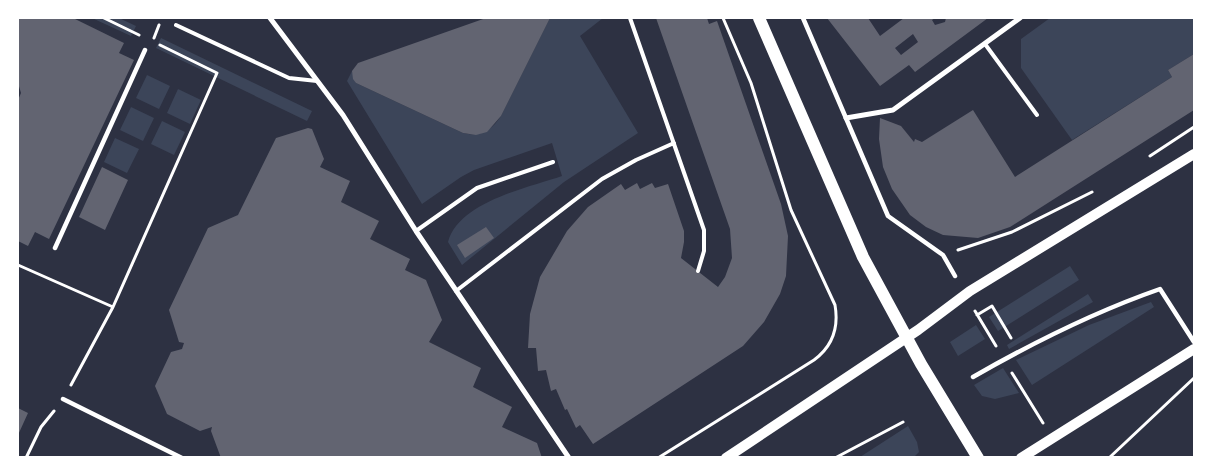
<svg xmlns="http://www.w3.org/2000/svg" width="1212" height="475" font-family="'Fira Sans Condensed',sans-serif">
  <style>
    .green { fill: #3c4559 }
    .building { fill: #626471; fill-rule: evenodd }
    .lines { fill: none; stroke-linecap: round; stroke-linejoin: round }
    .path { stroke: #fff; stroke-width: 3 }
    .service { stroke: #fff; stroke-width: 4 }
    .pedestrian { stroke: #fff; stroke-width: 4.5 }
    .minor { stroke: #fff; stroke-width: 5 }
    .secondary { stroke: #fff; stroke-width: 10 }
    .primary { stroke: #fff; stroke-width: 12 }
  </style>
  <rect width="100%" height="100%" fill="#2d3142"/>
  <!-- green -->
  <path class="green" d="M92,18H119L136,26L131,36Z
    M550,18H603L580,36L638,133L564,182L462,265L448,242C459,202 527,188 562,176L552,143L474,170L461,177L422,204L347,81L352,71L356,83L463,133C481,137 491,131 501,116Z
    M1050,18H1194V54L1168,70L1172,77L1072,140L1021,68V39Z
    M161,38L312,111L307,121L156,48Z
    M147,75L170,86L159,109L136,98Z
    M178,89L201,100L190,124L167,113Z
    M131,107L154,118L143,141L120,130Z
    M162,121L185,132L174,155L151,144Z
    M115,138L139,149L127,173L104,162Z
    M1070,266L1079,280L998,331L989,317Z
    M1088,294L1093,302L1009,349L1007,345Z
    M1151,302L1154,307L1032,385L1016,360L1089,325Z
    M976,325L985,339L958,356L950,342Z
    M1003,368L1019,393L995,399L982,396L974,385Z
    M908,426L917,442L919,452L914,457H860Z"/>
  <!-- building -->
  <path class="building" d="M18,18H73L124,43L119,53L134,60L49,239L35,232L28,246L18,241V100L21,93L18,83Z
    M486,18H550L501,116L487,132L476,135L463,133L356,83L353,79L352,71L358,63Z
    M656,18H707L709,24L717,21L781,204L788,236L786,276L780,294L764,322L743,346L593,444L580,425L576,428L567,409L565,410L556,389L551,391L546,370L538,371L536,348H528L530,314L540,277L567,231L588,207L621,184L625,190L637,183L640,189L652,183L655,188L668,184L684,231V242L681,258L718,287L725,277L732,258L730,229Z
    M827,18H868L880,36L904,18H935L932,20L935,25L945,22L946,18H988L915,72L909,65L880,86ZM913,34L918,42L901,55L895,48Z
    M1194,54V110L1010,227L978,238L943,235L926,227L910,215L892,189L883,167L879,139L880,118L901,126L914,142L915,139L922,142L973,110L1015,177L1172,77L1168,70Z
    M308,128L312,129L324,159L320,167L350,181L341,202L379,221L370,239L410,259L405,270L426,280L442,320L429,342L481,368L473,387L512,407L502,427L537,443L542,458H221L211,431L212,427L200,431L167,414L155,386L171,352L182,349L184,343L179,342L169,310L208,228L238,215L276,138Z
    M102,167L128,180L105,230L79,217Z
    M486,227L494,238L465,258L457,245Z
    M18,408L28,413L18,435Z"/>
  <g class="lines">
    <!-- path -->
    <path class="path" d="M104,18L139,35
      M154,38L159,25
      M1150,156L1194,127
      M958,250L1012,232L1092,192
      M18,265L113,307
      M975,311L996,346
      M977,315L992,306L1011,338
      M1012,373L1043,423
      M71,385L113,307L217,73L160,45
      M26,458L41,427L54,411
      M658,458L814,360C833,346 839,328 835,305L791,210L751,83L723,18
      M835,458L903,422
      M1109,458L1194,378"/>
    <!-- service -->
    <path class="service" d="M630,18L704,230V251L698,271
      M176,25L289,78L317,81
      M985,44L1037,115
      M416,231L477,188L553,162
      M456,291L602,179L636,160L674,143"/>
    <!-- pedestrian -->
    <path class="pedestrian" d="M803,18L888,216L943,255L955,276
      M55,248L145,50
      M973,377C1034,342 1094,312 1160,289L1194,342
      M63,399L182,458"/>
    <!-- minor -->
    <path class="minor" d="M270,18L343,115L416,231L569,458
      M846,118L893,110L1020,18"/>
    <!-- secondary -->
    <path class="secondary" d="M726,458L918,330L970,291L1194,154
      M1021,458L1194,349"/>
    <!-- primary -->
    <path class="primary" d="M759,18L863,257L921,364L978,458"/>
  </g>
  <!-- border -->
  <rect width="1212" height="475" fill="none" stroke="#ffffff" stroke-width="38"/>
</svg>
